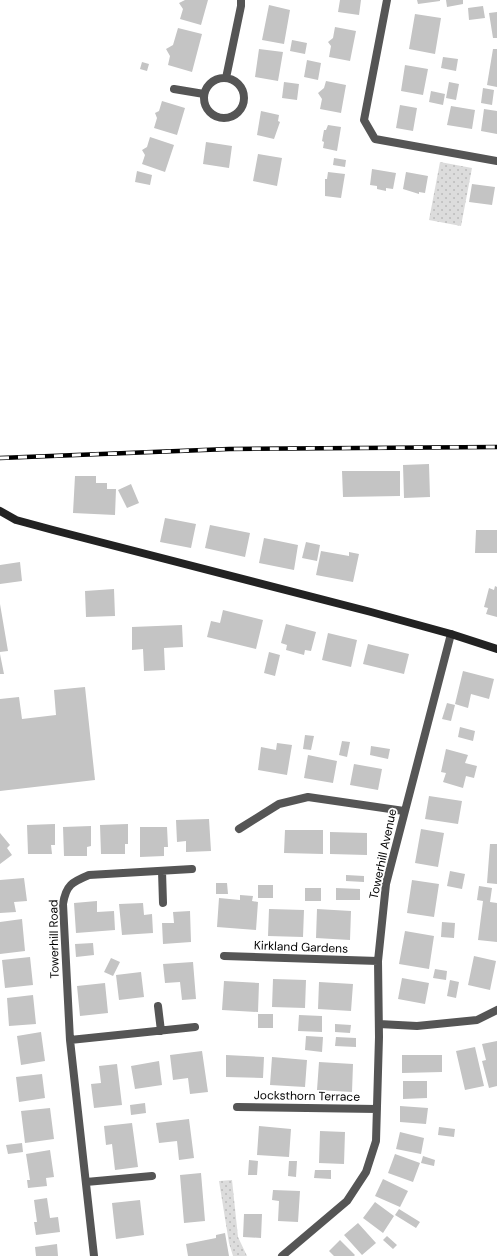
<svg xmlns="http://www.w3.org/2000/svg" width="497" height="1256" font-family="'DM Sans',sans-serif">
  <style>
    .grass { fill: url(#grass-dots) }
    .building { fill: #c4c4c4 }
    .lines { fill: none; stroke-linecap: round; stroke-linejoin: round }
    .minor { stroke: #555; stroke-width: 8 }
    .secondary { stroke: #222; stroke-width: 8 }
    .rail-casing { stroke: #000; stroke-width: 4.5 }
    .rail { stroke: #fff; stroke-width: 3; stroke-dasharray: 9; stroke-linecap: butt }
    .labels { text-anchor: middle; stroke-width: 3.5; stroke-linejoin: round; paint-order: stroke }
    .street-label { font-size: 12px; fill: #000; stroke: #fff }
  </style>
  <defs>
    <pattern id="grass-dots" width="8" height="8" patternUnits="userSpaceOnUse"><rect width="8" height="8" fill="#dcdcdc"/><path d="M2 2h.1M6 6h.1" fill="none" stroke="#bbb" stroke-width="1.8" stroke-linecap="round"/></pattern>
  </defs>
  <rect width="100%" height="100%" fill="#fff"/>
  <!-- grass -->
  <path class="grass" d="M440,162L472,168L461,226L429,220Z
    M232,1180L238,1237L247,1256H233L229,1243L219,1181Z"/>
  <!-- building -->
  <path class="building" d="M185,0H208L201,25L180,19L183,9L179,3Z
    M340,0H361L359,15L338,12Z
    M417,0H440V1L418,4Z
    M446,0H463V4L447,7Z
    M269,5L290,10L284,44L262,40Z
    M483,6L485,18L469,20L468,8Z
    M497,12V38H493L489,13Z
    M415,14L441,18L435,54L409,49Z
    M335,27L356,31L350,61L329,57L331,46L328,42L333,38Z
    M178,28L202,34L192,72L168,65L170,56L166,49L173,45Z
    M292,40L307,43L305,54L290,51Z
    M259,49L283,52L278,81L255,77Z
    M493,49H497V87L487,85Z
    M443,57L458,59L456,71L441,68Z
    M307,60L321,63L318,80L304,77Z
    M142,62L149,64L147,71L140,69Z
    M405,65L428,69L423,95L401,91Z
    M326,81L346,85L341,113L320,109L322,99L318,93L324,88Z
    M284,82L299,84L297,100L282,98Z
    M449,82L459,84L456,100L446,98Z
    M483,88L494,90L492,105L481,103Z
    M431,91L445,94L443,105L429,102Z
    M162,101L185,108L177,135L154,128L157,118L155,113L159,111Z
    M400,105L417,108L413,131L396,128Z
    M451,106L475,110L472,129L447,125Z
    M484,109L497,111V134L481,131Z
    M261,111L279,115L278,121L280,122L274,139L257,135Z
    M328,125L341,127L337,151L323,148L324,142L322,141L324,130H326Z
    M150,137L174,145L165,172L142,164L145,155L142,150L147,147Z
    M206,142L232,146L229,168L203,164Z
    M258,154L282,158L277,186L253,181Z
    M334,158L346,160L345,167L333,165Z
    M372,169L396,173L393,189L386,188V191L377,189V186L370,185Z
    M137,171L152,175L150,185L135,182Z
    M328,172L345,174L341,198L325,196V179H327Z
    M406,172L428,176L425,193L419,192V194L403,189Z
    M472,184L495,187L492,205L469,202Z
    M429,464L430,497L404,498L403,465Z
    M342,471H400V496L343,497Z
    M75,476H96V483H107V489H116L115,515L73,513Z
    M131,484L139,503L127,508L118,490Z
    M165,518L196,524L191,548L160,542Z
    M210,525L250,533L245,557L205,548Z
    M476,530H497V553H475Z
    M264,538L298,545L294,570L259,563Z
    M306,542L320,545L317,561L302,558Z
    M321,551L349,556V552L359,554L353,582L316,575Z
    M20,562L22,581L0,584V565Z
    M495,586L497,587V617L486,614L488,608L484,607L489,588L494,590Z
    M114,589L115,616L86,617L85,591Z
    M0,604L8,651L0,652Z
    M223,610L263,620L256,649L207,637L211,621L220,623Z
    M286,624L316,632L311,651L305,650L304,655L286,650L287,645L281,643Z
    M182,625L183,647L164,648L165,670L144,671L143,649L132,650V627Z
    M328,633L357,640L351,667L322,660Z
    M368,644L409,654L404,674L363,664Z
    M269,652L280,655L275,676L264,673Z
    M0,654L4,674H0Z
    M463,671L494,679L489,699L471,694L468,708L455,704Z
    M85,687L95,780L0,791V699L19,697L22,719L56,715L54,690Z
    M447,703L455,705L451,721L442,719Z
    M460,727L475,731L473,741L458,737Z
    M305,735L314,736L311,750L303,749Z
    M342,741L350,742L347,757L339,755Z
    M277,743L292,745L287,775L258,770L261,747L276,750Z
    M371,746L390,749L388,759L370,755Z
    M446,749L468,755L465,763L477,766L474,778L466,776L463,788L443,782L446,773L441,772Z
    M308,755L337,761L333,783L304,778Z
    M354,764L382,769L378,790L350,785Z
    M429,796L462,801L458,824L425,819Z
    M209,819L211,851L186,852V841L177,842L176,820Z
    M55,824V845H51L52,854H28L27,825Z
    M128,824V844H125V854H101L100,825Z
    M91,826V846L87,847V856H64L63,827Z
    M140,827H167L168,847H164V856L140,857Z
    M421,829L444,833L438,867L415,863Z
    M285,830H323V854L284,853Z
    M330,832L367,833V855L330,854Z
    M0,833L10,845L7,848L12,855L0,864Z
    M490,844H497V884L487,883Z
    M450,871L465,874L462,889L447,886Z
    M346,875L364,876V882L346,881Z
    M24,878L27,901L14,902L16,912L0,913V880Z
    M412,880L439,884L434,917L407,913Z
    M216,883H227L228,894H216Z
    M258,885H273V898H258Z
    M479,886L492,888L490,902L497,903V942L478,940L483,901L477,900Z
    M305,888H321V901H305Z
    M336,888L360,889V900H336Z
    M240,895L253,896L252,901L258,902L256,930L217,927L219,898L240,900Z
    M97,901V912L114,911L115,930L76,933L74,903Z
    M143,903L144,915L152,914L153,933L122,935L119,904Z
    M269,909L304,910L303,937L268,936Z
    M317,909L351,911L350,940L316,938Z
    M190,911L191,942L163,944L162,923H174L173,912Z
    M22,919L25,951L0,954V922Z
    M442,922L455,923L454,938L441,937Z
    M405,931L434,936L429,969L399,964Z
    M93,943L94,955L76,957L75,944Z
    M474,956L496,961L490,990L468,985Z
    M30,957L33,985L5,988L2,960Z
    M111,958L120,962L113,976L104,972Z
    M193,962L196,999L182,1000L180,982L165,983L163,964Z
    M435,969L447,971L446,980L433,978Z
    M141,972L144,997L119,1000L116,975Z
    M402,978L429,983L425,1004L398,999Z
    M273,979L306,980L305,1008L272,1007Z
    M450,980L459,982L456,998L447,996Z
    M224,981L259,983L258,1012L222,1010Z
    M319,982L353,984L351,1011L318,1009Z
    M105,983L108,1013L80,1016L77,986Z
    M33,995L36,1024L9,1026L7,998Z
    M258,1014H273V1028H258Z
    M299,1015L322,1016V1032L298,1031Z
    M335,1024L351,1025L350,1033L335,1032Z
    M41,1032L45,1061L21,1065L17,1036Z
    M306,1036L323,1037L322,1052L305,1050Z
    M336,1037L356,1038V1047L335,1046Z
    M497,1041V1086L489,1088L482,1061L486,1060L482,1044Z
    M475,1047L484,1086L465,1090L456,1051Z
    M202,1051L208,1092L190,1094L188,1078L173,1080L170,1055Z
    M226,1055L264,1057L263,1078L226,1077Z
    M402,1055H442V1072L402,1073Z
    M272,1057L307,1060L305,1087L270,1085Z
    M159,1061L162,1085L135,1089L131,1066Z
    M319,1062L353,1064L352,1092L317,1090Z
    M117,1064L122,1105L94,1108L91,1084L101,1083L99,1066Z
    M42,1074L45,1098L19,1102L16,1077Z
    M403,1081H427V1098L403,1099Z
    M145,1103L146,1113L131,1115L130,1105Z
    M400,1106L428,1108L426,1124L400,1122Z
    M50,1108L54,1139L25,1143L21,1111Z
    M189,1119L194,1158L179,1160L177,1141L159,1143L156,1123Z
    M132,1123L138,1167L115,1170L112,1144L106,1145L104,1126Z
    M259,1126L291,1129L289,1157L257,1155Z
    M439,1127L455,1129L454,1137L438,1135Z
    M320,1131L345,1132L344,1164L319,1163Z
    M400,1132L424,1138L421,1154L396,1149Z
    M22,1143L23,1152L8,1154L6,1145Z
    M50,1150L54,1177L46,1178L47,1186L28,1188L27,1180H30L26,1154Z
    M395,1154L420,1163L413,1182L388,1173Z
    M423,1156L435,1160L434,1166L421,1163Z
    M249,1160L258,1161L257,1175H248Z
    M289,1161H297L296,1177L288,1176Z
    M315,1170H331V1179L314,1178Z
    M201,1173L205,1221L184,1223L180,1175Z
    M383,1179L408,1191L400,1207L375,1196Z
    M273,1190L300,1191L298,1222L278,1221L279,1201L272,1200Z
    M47,1198L50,1218L58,1217L60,1232L36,1235L34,1222H37L34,1200Z
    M140,1200L144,1235L116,1239L112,1203Z
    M375,1202L394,1216L383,1233L363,1218Z
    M399,1209L420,1222L416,1228L395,1215Z
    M244,1214H262L261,1238L243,1237Z
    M358,1223L376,1243L362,1255L344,1235Z
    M225,1233L229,1256H188L186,1244L216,1238V1235Z
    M387,1236L397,1245L393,1249L383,1240Z
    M340,1240L355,1255L354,1256H334L329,1251Z
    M57,1244L58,1256H36L35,1247Z"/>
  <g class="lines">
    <!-- minor -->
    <path class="minor" d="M387,0L364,120L375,139L497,161
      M204 98a20 20 0 1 1 40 0a20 20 0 1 1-40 0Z
      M226,78L241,6V0
      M174,89L204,94
      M239,829L279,804L308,797L404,811
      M162,871L163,903
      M224,956L378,961
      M158,1006L161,1031
      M379,1024L417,1026L477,1020L497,1010
      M70,1040L195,1027
      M237,1107L377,1109
      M86,1182L152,1176
      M94,1256L70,1040L63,904C66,885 72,882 89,875L192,869
      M282,1256L347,1201L366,1172L376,1141L379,1037L378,961L386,884L451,634"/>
    <!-- secondary -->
    <path class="secondary" d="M0,511L16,520L53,530L371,612L451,634L497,649"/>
    <defs>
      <path id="rail" d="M0,458L229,449L497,447"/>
    </defs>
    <!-- rail casing -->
    <use href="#rail" class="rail-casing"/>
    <!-- rail -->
    <use href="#rail" class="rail"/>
  </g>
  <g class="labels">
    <!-- street labels -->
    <g class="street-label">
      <text transform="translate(383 854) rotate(-78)" y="4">Towerhill Avenue</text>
      <text transform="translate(54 939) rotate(-91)" y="4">Towerhill Road</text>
      <text transform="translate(301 947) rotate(2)" y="4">Kirkland Gardens</text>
      <text transform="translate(307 1096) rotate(1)" y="4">Jocksthorn Terrace</text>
    </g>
  </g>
</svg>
